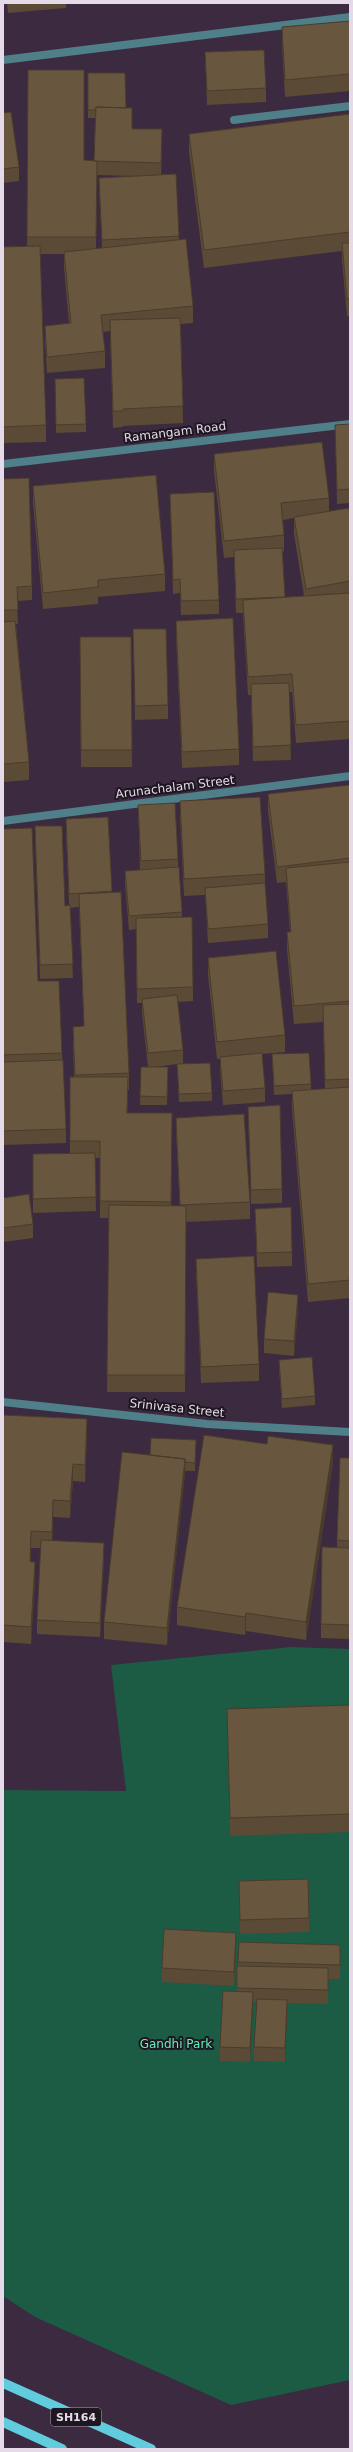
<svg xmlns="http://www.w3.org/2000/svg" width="353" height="2452" font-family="'DejaVu Sans',sans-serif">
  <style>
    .green { fill: #1c5b44 }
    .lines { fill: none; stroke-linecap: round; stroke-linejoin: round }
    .service { stroke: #4f7f88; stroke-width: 8 }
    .minor { stroke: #4f7f88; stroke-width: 8 }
    .primary { stroke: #61ccde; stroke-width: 10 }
    .wall { fill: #5a4a36; fill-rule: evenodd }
    .shaded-wall { fill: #4a3c2c }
    .building { fill: #69563f; stroke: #4a3c2c }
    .labels { text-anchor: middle; stroke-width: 4; stroke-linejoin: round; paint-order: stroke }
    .shield { fill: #1e1620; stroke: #a9a0ac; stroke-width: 1 }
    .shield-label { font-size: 11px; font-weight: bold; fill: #e5dbe8 }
    .street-label { font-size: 12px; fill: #e5dbe8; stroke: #1e1620 }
    .park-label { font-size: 12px; fill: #60f2bb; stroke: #1e1620 }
  </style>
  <rect width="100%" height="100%" fill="#3b2a40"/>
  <!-- green -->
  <path class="green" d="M291,1647L350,1649V2380L231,2405L35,2317L3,2296V1790L126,1791L111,1665Z"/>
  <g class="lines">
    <!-- service -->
    <path class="service" d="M234,120L350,106"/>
    <!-- minor -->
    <path class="minor" d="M3,60L350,17
      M3,464L350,424
      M3,821L350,776
      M3,1402L207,1424L350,1432"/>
    <!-- primary -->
    <path class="primary" d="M3,2383L151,2449
      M3,2422L62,2449"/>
  </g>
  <!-- wall -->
  <path class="wall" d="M7,3H66V8L8,13Z
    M350,21V91L285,97L282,44V27Z
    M205,52L266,88V102L207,105Z
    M28,70L84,160L94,161L95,118H88V73L126,108L132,129L162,143L161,175L176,174L179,240L193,306V323L181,324L183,423L123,426V427L113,428L110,331L103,332L105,351V368L47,373L45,343V326L69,323L64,268V254H40L46,425V442L3,443V247L27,246ZM97,175L132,176L99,178V192L102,248H96Z
    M3,113L19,167V181L3,183Z
    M350,114V316H347L342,260V251L204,268L189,152V134Z
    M55,379L86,424V432L56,433Z
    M350,424V503L337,504L335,425Z
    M214,454L329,498V512L350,511V739L296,743L292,692H289L291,760L253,761L251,695H248L243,613H236L234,557L224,558L214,471ZM294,518V534L304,596L285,598L283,552L284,551V535L283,520Z
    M3,479L32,586V600L17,601L18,624H16L29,762V780L3,782Z
    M33,486L165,574V591L98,597V604L43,609L33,503Z
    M170,494L219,600V614L181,615L180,593L173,594Z
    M176,621L239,749V765L182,768L176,637Z
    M133,629L168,705V719L135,720Z
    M80,637H131L132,767H81Z
    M350,785V1298L308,1302L292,1109V1094L274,1095L272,1054L311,1084V1090L325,1089L323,1022L294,1024L287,950V932H290L286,882L277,883L268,811V794Z
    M180,801L265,874V883L268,924V938L208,943L205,895L184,896L180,818Z
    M138,805L178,859V867L182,912V918L193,987V1001L178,1002L183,1050V1064L212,1093V1101L179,1102L177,1064L155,1067H168L167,1105H140L141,1067H148L142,1013V1003H137L136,929L129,930L125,885V871L140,870Z
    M108,817L112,893L129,1073V1090H128L127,1113H172L171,1206H180L176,1134V1118L250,1202V1219L186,1222L185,1392H107L109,1218H100V1158H95L96,1211L33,1213V1154L70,1153V1077H74L73,1044V1027L84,1026L79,907L70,908L73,978L40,979L35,840V826L65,906L69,905L66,833V819Z
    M3,829L38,981L62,1053L66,1129V1143L3,1145Z
    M208,958L285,1035V1052L262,1054L265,1088V1102L223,1105L220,1071V1059H217L208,975Z
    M248,1107L282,1189V1203L251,1204Z
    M3,1198L33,1224V1238L3,1242Z
    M255,1209L292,1252V1266L257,1267Z
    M196,1259L259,1364V1381L201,1383L196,1275Z
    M298,1309L294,1356L264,1353V1339Z
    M279,1360L315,1396V1405L282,1408L279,1369Z
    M3,1415L87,1436L85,1482L73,1481L70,1518L53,1517L52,1541L104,1557L100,1637L37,1634V1620L41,1548H31V1562L35,1579L31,1644L3,1642Z
    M196,1449L195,1471H185L167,1645L104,1639V1622L150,1455Z
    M350,1458V1639L321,1638V1624L337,1548V1540Z
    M333,1463L306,1640L246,1631L245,1635L177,1625V1607Z
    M350,1705V1832L230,1836L227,1709Z
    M239,1881L309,1918V1932L240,1934Z
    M239,1942L340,1959V1979H328V2004L287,2003L285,2062L254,2061V2047L256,2002H253L250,2062L220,2061V2047L237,1991V1966H238Z
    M236,1947L234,1986L162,1982V1968Z"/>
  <!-- shaded-wall -->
  <path class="shaded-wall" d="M162,129V143L161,177V163Z
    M298,1295V1309L294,1356V1341Z
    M87,1419V1436L85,1482V1465Z
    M333,1445V1463L306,1640V1622Z
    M185,1459V1475L167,1645V1628Z
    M73,1464V1481L70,1518V1501Z
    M53,1500V1517L52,1549V1532Z
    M31,1531V1548L30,1579V1562Z
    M104,1543V1557L100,1637V1623Z
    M35,1562V1579L31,1644V1627Z
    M246,1613V1631L245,1635V1617Z
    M236,1933V1947L234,1986V1972Z
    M253,1992V2006L250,2062V2048Z
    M287,2000V2014L285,2062V2048Z"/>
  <!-- building -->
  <path class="building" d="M350,21V74L285,80L282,27Z
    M264,50L266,88L207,91L205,52Z
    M28,70H84V160L97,161L96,237H27Z
    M88,73H125L126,108L96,107L95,110H88Z
    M96,107L132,108V129H162L161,163L94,161Z
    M11,112L19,167L3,169V113Z
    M350,114V232L204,250L189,134Z
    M176,174L179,236L102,240L99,178Z
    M186,239L193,306L101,315L105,351L47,357L45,326L71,323L64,252Z
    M342,243H350V299H347Z
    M40,246L46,425L3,427V247Z
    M180,318L183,406L123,409V411H113L110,320Z
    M84,378L86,424L56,425L55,379Z
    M350,424V489L337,490L335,425Z
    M322,442L329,498L281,503L284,535L224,541L214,454Z
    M156,475L165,574L98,580V587L43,593L33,486Z
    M29,478L32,586L17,587L18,610H3V479Z
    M214,492L219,600L181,601L180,579L173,580L170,494Z
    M349,508V511H350V581L306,589L294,517Z
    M282,548L285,597L236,599L234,550Z
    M350,593V721L296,725L292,674L248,677L243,600Z
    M233,618L239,749L182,752L176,621Z
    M15,621L29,762L3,764V622Z
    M133,629H166L168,705L135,706Z
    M80,637H131L132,750H81Z
    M289,683L291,745L253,747L251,684Z
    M350,785V858L277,867L268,794Z
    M260,797L265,874L184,879L180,801Z
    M175,803L178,859L141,861L138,805Z
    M108,817L112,891L69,894L66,819Z
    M35,826H62L65,906L70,905L73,964L40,965Z
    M32,828L38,981H59L62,1053L3,1055V829Z
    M350,862V1001L294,1006L287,932H291L286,868Z
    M179,867L182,912L129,916L125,871Z
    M265,883L268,924L208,929L205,888Z
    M121,892L129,1073L75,1075L73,1027L84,1026L79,894Z
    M192,917L193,987L137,989L136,918Z
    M276,951L285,1035L217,1042L208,958Z
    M177,995L183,1050L148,1053L142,999Z
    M350,1004V1079L325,1080L323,1005Z
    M262,1053L265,1088L223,1091L220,1057Z
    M309,1053L311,1084L274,1086L272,1054Z
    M63,1060L66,1129L3,1131V1062Z
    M210,1063L212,1093L179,1094L177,1064Z
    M141,1067H168L167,1097L140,1096Z
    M70,1077H128L127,1113H172L171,1202L100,1201V1141H70Z
    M350,1087V1280L308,1284L292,1091Z
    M280,1105L282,1189L251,1190L248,1107Z
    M244,1114L250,1202L180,1205L176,1118Z
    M95,1153L96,1197L33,1199V1154Z
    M29,1194L33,1224L3,1228V1198Z
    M109,1205L186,1206L185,1375H107Z
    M291,1207L292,1252L257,1253L255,1209Z
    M254,1256L259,1364L201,1367L196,1259Z
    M268,1292L298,1295L294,1341L264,1339Z
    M312,1357L315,1396L282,1399L279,1360Z
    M3,1415L87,1419L85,1465L73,1464L70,1501L53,1500L52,1532L31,1531L30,1562H35L31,1627L3,1625Z
    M204,1435L267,1444L268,1436L333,1445L306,1622L246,1613L245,1617L177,1607Z
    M151,1438L196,1440L195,1463L185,1462V1459L150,1455Z
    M122,1452L185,1459L167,1628L104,1622Z
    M340,1458H350V1541L337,1540Z
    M41,1540L104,1543L100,1623L37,1620Z
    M322,1547L350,1548V1625L321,1624Z
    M350,1705V1814L230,1818L227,1709Z
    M308,1879L309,1918L240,1920L239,1881Z
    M164,1929L236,1933L234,1972L162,1968Z
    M239,1942L340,1945V1965L238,1962Z
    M237,1966L328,1968V1990L237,1988Z
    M223,1991L253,1992L250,2048L220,2047Z
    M257,1999L287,2000L285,2048L254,2047Z"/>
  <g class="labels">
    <!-- shield labels -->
    <rect class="shield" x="51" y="2408" width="50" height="18" rx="3"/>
    <g class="shield-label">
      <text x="76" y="2421">SH164</text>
    </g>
    <!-- street labels -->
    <g class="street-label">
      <text transform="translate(175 432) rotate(-7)" y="4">Ramangam Road</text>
      <text transform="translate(175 787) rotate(-7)" y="4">Arunachalam Street</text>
      <text transform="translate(177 1408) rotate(6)" y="4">Srinivasa Street</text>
    </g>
    <!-- park labels -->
    <g class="park-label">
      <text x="176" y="2048">Gandhi Park</text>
    </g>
  </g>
  <!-- border -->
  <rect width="353" height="2452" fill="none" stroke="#e5dbe8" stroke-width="8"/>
</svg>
